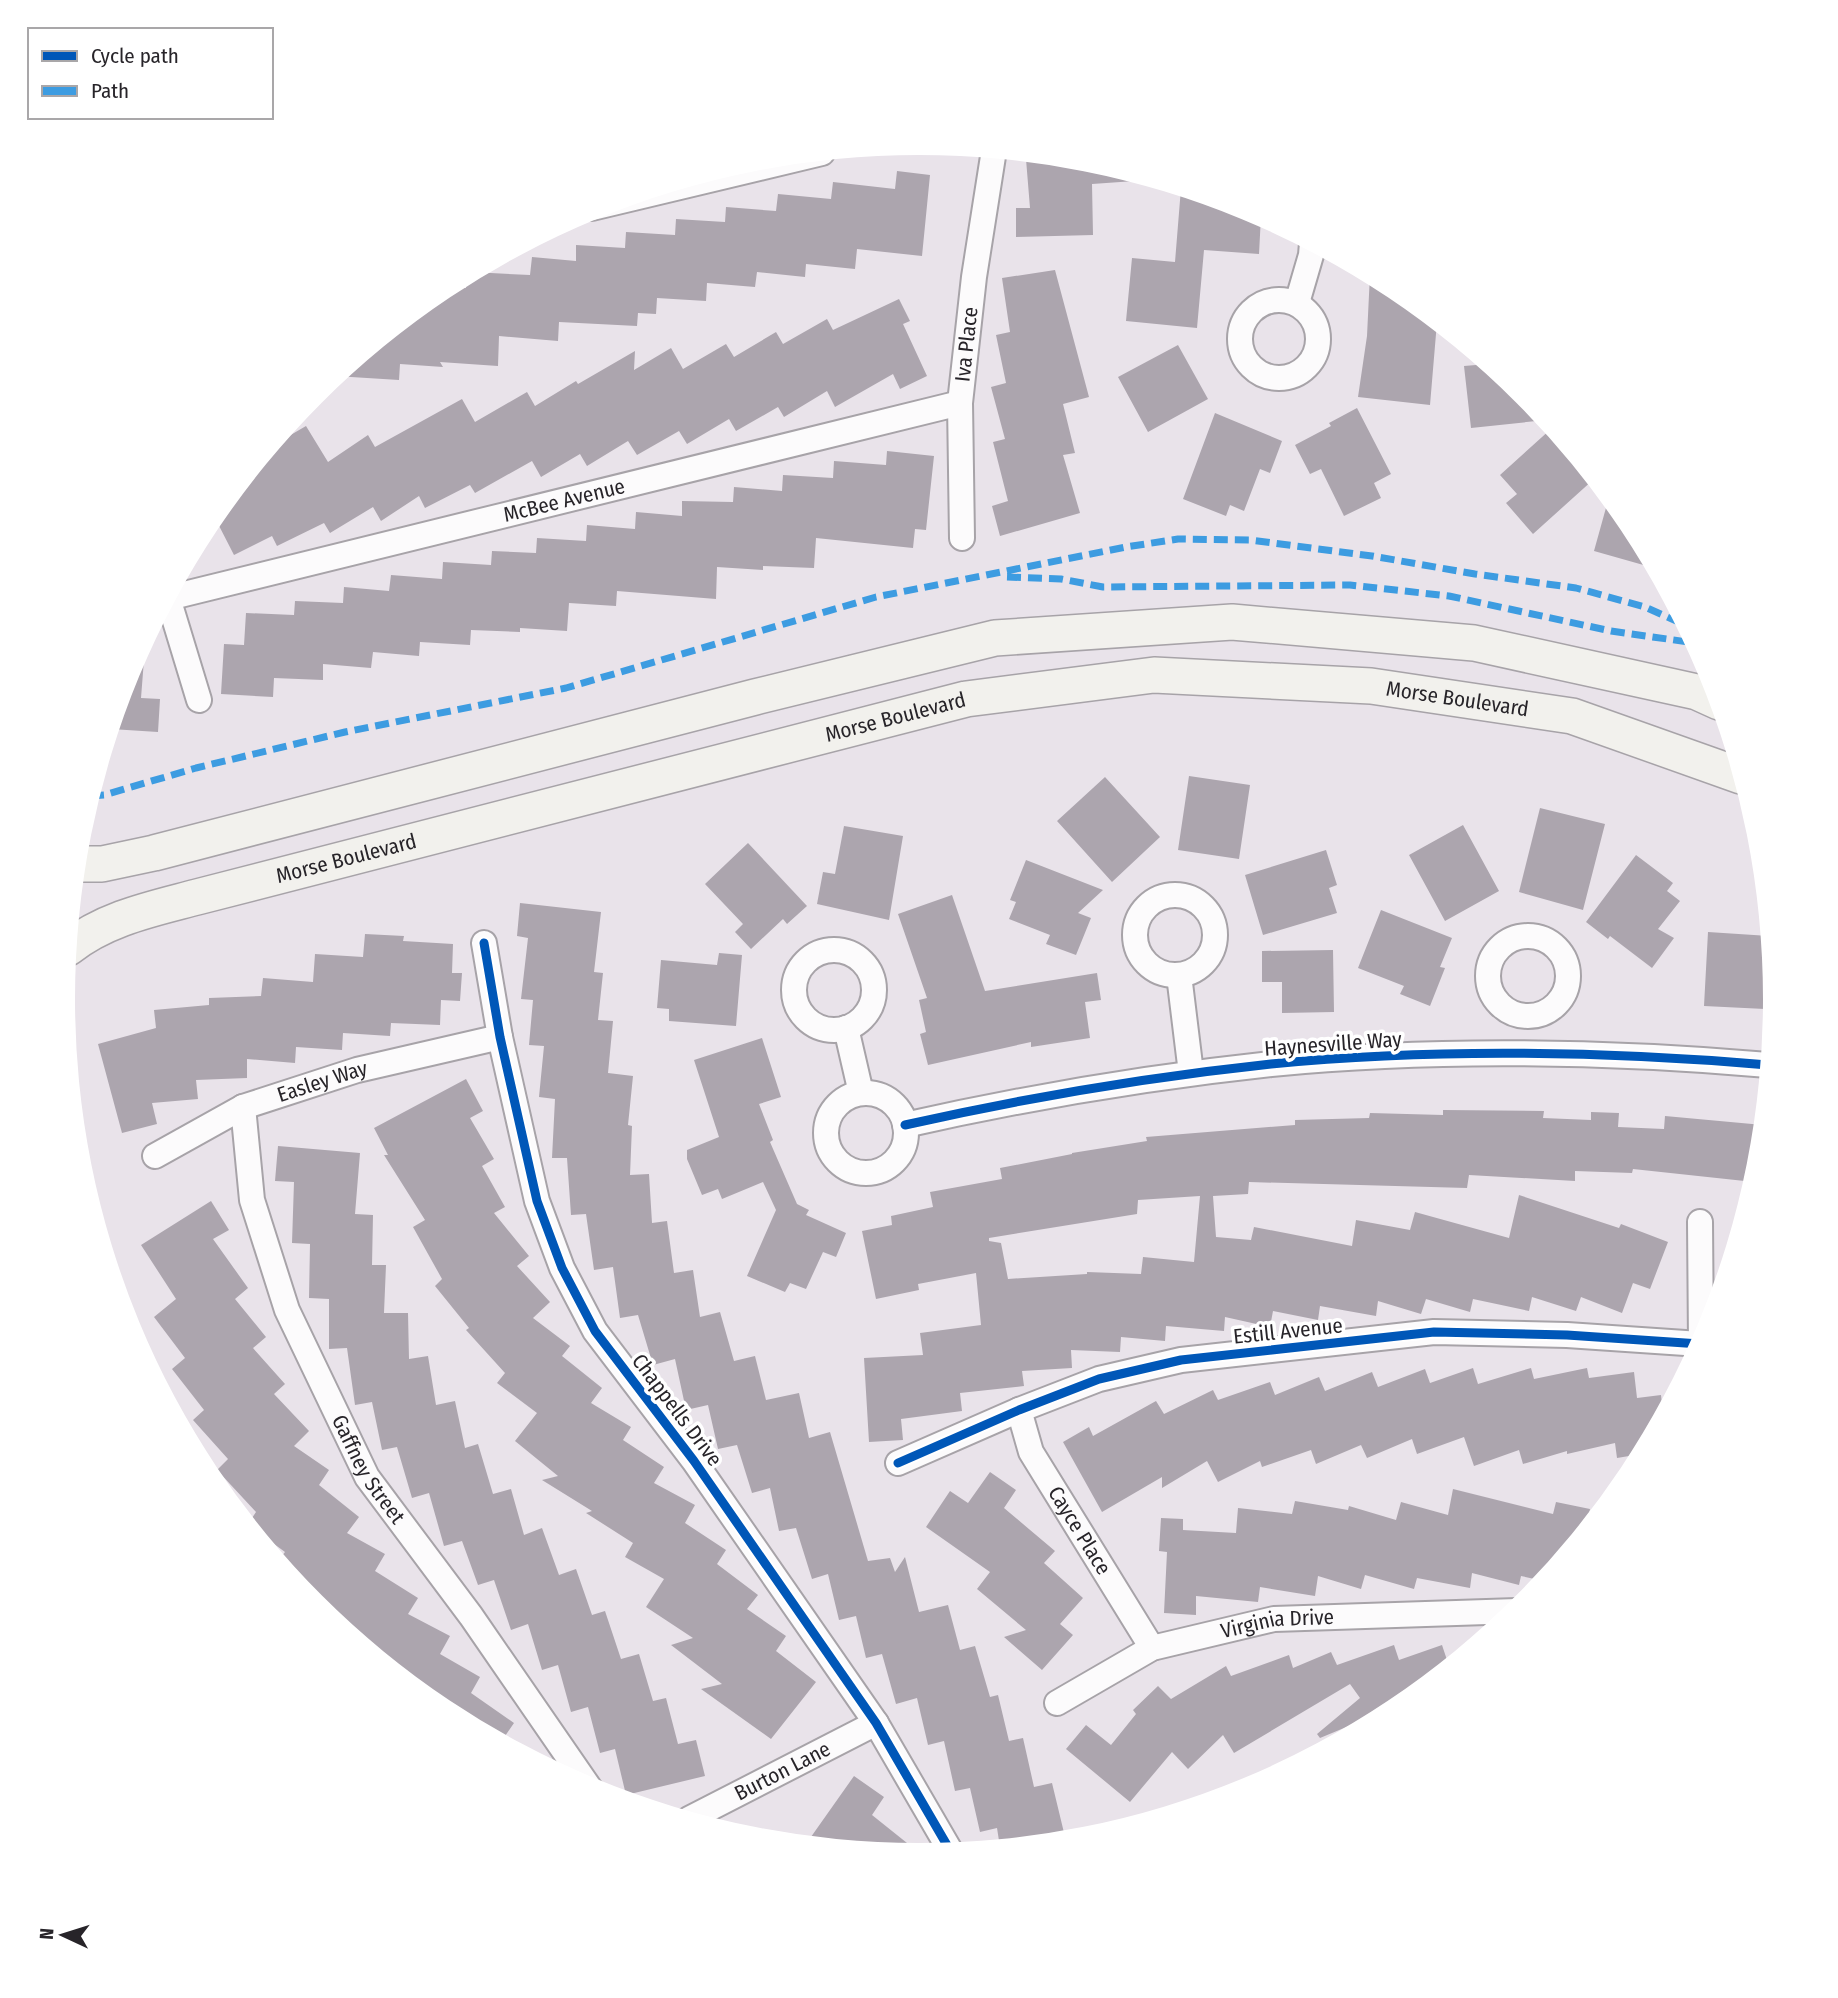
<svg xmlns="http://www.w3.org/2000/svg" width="1838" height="1998" font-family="'Fira Sans Condensed',sans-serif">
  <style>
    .building { fill: #aca5ae; fill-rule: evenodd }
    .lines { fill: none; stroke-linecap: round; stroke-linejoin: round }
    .minor-casing { stroke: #a7a3a8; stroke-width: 28 }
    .secondary-casing { stroke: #a7a3a8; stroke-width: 38 }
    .minor { stroke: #fcfbfc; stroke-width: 24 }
    .secondary { stroke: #f2f1ed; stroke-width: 35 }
    .quiet { stroke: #3d9ce1; stroke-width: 7; stroke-dasharray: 14 7; stroke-linecap: butt }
    .cycleway-casing { stroke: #fff; stroke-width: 13 }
    .cycleway { stroke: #0057b8; stroke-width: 9 }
    .labels { text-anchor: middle; stroke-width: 7; stroke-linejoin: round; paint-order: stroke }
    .street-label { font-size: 21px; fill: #272429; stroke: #fff }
  </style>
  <rect width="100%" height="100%" fill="#e9e3ea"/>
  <!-- building -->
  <path class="building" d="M1055,156L1086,160L1149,180L1092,184L1093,235L1016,237V208H1030L1026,159Z
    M897,171L930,175L922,256L857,249L855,269L806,264L805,277L757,272L755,287L707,283L706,301L657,298L656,314L638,313L637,326L559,322L558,341L499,336L498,366L440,362L443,367L400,364L399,380L335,376L444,287L466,288V275L471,272L530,275L532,257L576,261V245L625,248L626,232L675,235L676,219L725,222L726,207L776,211L778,194L831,199L833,182L895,189Z
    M1181,188L1247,208L1261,216L1259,254L1204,250L1197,328L1126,321L1132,258L1175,262Z
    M1055,270L1089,397L1063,404L1075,453L1063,455L1080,513L1000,536L992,506L1008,501L993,442L1005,439L991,387L1006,383L996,335L1010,332L1002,278Z
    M1370,274L1395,287L1437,322L1430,405L1358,397L1367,336Z
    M899,299L910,321L903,324L927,376L900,389L893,374L835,407L827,391L784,417L778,407L736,431L729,419L687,444L679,431L637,455L628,441L587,466L580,454L541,477L532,461L475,493L470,485L425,508L419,496L381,521L373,507L330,533L324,523L277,546L272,536L234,555L214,516L270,447L306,426L328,462L368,435L375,447L462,399L475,422L527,392L535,406L576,381L578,384L635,351L634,370L671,348L683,369L726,344L734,357L776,332L783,344L827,319L833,330Z
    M1178,345L1208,399L1148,432L1118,377Z
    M1488,364L1525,394L1546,420L1471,428L1464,366Z
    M1357,408L1391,474L1374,483L1381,498L1344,516L1321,469L1310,474L1295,445L1331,426L1329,423Z
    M1215,413L1282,441L1270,473L1260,469L1244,511L1230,505L1226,516L1183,499Z
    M1552,428L1594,479L1533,534L1506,503L1517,494L1500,475Z
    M887,451L934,456L926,530L915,529L913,548L816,538L814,568L763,566V570L717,567L716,599L617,591L616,606L569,603L567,631L520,628V632L471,630L470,645L420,642L419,656L373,652L371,668L323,664V680L274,678L273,697L221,694L224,644L244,645L246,613L294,615L295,601L343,603L344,587L389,591L391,575L442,579L443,562L491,565L492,551L536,553L537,538L586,541L587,525L635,529L636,512L682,516V501L733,502L734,487L782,491L783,475L833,478L834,461L886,465Z
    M1609,497L1631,524L1654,568L1594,551Z
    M141,647H145L141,698L160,699L158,732L111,729L128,671Z
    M1189,776L1250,785L1239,859L1178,850Z
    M1105,777L1160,837L1112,882L1057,821Z
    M1540,808L1605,824L1583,910L1519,892Z
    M1463,825L1499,891L1445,921L1409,855Z
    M844,826L903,836L889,920L817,904L823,872L835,874Z
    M748,843L807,906L787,924L783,919L751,949L735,932L743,924L705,884Z
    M1326,850L1337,885L1329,888L1337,913L1263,935L1245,875Z
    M1636,855L1673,883L1667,891L1680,901L1658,929L1674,938L1652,968L1610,936L1608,939L1586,922Z
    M1026,860L1103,890L1078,913L1091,918L1076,955L1046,944L1050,935L1009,919L1016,902L1010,900Z
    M952,895L985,991L1097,973L1101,1000L1085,1002L1090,1038L1031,1047V1042L928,1065L920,1034L926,1032L919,1000L927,998L898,914Z
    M520,903L601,912L594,972L603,973L598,1020L613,1021L608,1073L633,1076L628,1125L632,1126L630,1175L649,1174L652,1223L667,1221L674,1273L693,1270L700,1317L720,1312L734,1361L755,1356L766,1400L799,1393L809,1438L830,1432L868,1561L890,1558L895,1572L905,1557L919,1612L948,1605L960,1650L975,1646L990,1697L998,1695L1009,1741L1023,1738L1034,1787L1052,1783L1066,1841L1000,1847L997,1828L980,1832L970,1788L955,1791L944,1741L928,1745L917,1698L896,1704L882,1654L866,1658L856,1616L839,1620L828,1574L812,1579L796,1528L779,1531L770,1488L752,1493L737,1445L718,1449L708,1405L686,1410L675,1359L653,1365L638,1315L620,1318L613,1267L594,1270L586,1214L571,1215L567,1158H552L555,1099L539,1097L544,1046L529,1045L533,1000L521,999L528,938L517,936Z
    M1381,910L1452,938L1440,967L1445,968L1430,1006L1400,994L1404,986L1358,968Z
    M1708,932L1769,936L1765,1009L1704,1006Z
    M365,934L404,936L403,941L453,944L452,973H462L460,1001L441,1000L440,1025L391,1023L390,1036L343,1033L342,1050L296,1047L295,1063L247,1059V1078L196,1080L198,1099L152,1103L157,1124L122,1133L98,1044L156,1028L154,1010L209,1005V998L261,996L263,978L313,982L315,954L363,957Z
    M1333,950L1334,1012L1282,1013V982H1262V951Z
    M719,953L742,955L736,1026L669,1021V1009L657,1008L661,960L717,965Z
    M762,1038L781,1097L759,1104L773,1140L770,1142L797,1204L809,1210L806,1215L846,1233L836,1257L823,1252L806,1289L790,1283L785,1292L747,1276L776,1210L763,1182L722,1199L718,1189L702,1195L687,1159V1150L719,1137L694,1060Z
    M466,1079L483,1111L470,1118L494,1159L482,1166L505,1207L494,1213L529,1256L517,1266L550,1302L533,1318L570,1346L562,1356L602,1388L591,1403L631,1427L623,1440L664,1467L654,1483L695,1505L685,1523L726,1550L717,1564L758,1595L747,1609L786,1636L776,1651L816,1682L771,1739L701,1689L722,1684L671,1645L693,1638L646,1607L664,1579L625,1557L633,1543L586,1513L592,1511L542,1480L558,1476L515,1441L537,1413L497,1383L505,1373L466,1330L469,1328L435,1286L442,1279L413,1227L425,1220L384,1155H388L374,1128Z
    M1443,1110L1544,1111L1543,1118L1591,1120V1112L1619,1113L1618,1127L1664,1129L1665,1116L1763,1125L1758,1166L1754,1182L1633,1169L1632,1173L1575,1171V1181L1469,1175L1467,1188L1249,1182L1248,1194L1213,1196L1216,1237L1251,1240L1254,1227L1352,1246L1356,1220L1410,1230L1415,1212L1509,1238L1519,1195L1619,1228L1621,1224L1668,1242L1650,1289L1633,1283L1622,1313L1581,1297L1576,1311L1532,1297L1529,1311L1473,1299L1470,1312L1426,1299L1421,1314L1378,1301L1376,1316L1320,1306L1318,1320L1273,1311L1270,1327L1225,1317L1224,1331L1166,1326L1165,1341L1121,1337L1120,1352L1071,1350L1072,1368L1022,1371L1024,1386L960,1393L962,1411L901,1419L903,1440L869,1442L864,1358L923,1355L920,1333L981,1325L976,1273L918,1284L919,1290L876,1299L862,1231L892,1225L891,1216L933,1207L930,1192L1002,1179L1000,1168L1072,1154V1153L1147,1141L1146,1137L1295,1125V1120L1369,1118L1370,1113L1443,1115ZM1200,1196L1194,1262L1143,1257L1141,1274L1087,1272V1274L1008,1279L1001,1243L989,1241V1238L1137,1214L1138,1200Z
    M278,1146L360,1153L355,1214L373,1215L372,1265H386L384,1313H408L409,1359L428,1356L436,1405L455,1401L465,1448L478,1444L493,1494L511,1489L524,1535L542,1528L559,1575L576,1569L592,1615L605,1611L621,1659L639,1654L653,1701L666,1698L678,1744L696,1740L705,1776L626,1795L615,1749L600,1753L588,1707L571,1712L558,1665L542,1670L528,1624L511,1630L494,1580L478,1585L462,1541L444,1546L429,1493L412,1498L397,1447L382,1450L372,1402L355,1405L347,1348L329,1349V1299L309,1298L310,1244L292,1243L294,1182L275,1181Z
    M211,1201L229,1230L213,1239L248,1288L235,1299L266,1337L253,1348L285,1384L274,1394L309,1431L294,1446L329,1470L319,1485L359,1517L347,1533L385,1554L375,1571L418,1598L408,1614L450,1636L440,1654L480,1677L471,1693L514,1723L501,1742L443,1711L313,1604L278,1561L285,1552L251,1527L248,1524L256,1512L217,1470L228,1459L193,1420L204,1410L172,1369L185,1358L154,1317L176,1299L141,1245Z
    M1473,1368L1478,1384L1531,1368L1534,1379L1587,1368L1589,1378L1634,1372L1637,1398L1661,1395L1663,1414L1641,1454L1617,1458L1615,1443L1567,1454V1451L1523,1464L1519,1450L1474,1466L1464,1437L1417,1454L1412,1439L1367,1458L1361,1445L1316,1464L1311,1450L1262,1467L1260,1461L1218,1482L1207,1461L1162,1488V1477L1102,1512L1063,1442L1089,1427L1093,1436L1156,1401L1164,1414L1213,1390L1218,1400L1270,1382L1275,1395L1319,1377L1325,1391L1372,1372L1378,1387L1425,1369L1430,1383Z
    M990,1472L1016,1490L1004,1508L1055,1551L1044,1563L1083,1598L1060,1624L1073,1635L1042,1670L1004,1637L1026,1630L977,1589L990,1572L926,1527L950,1491L968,1503Z
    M1453,1489L1553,1514L1556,1502L1590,1509L1586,1529L1544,1581L1521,1576L1519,1585L1472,1573L1470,1588L1417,1578L1414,1589L1365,1575L1361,1589L1318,1576L1315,1596L1260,1587L1258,1602L1196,1596V1615L1164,1613L1167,1552L1159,1551L1161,1518L1183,1519V1530L1236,1533L1238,1508L1292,1514L1295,1501L1348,1510L1349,1506L1396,1520L1401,1502L1448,1515Z
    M1394,1645L1399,1660L1442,1645L1449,1666L1394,1711L1381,1718L1380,1713L1320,1738L1317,1734L1360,1698L1350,1684L1234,1753L1223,1735L1188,1769L1172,1752L1130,1802L1066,1749L1086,1725L1111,1745L1136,1714L1133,1710L1158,1686L1171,1699L1226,1666L1231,1676L1289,1655L1293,1668L1331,1652L1337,1665Z
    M854,1776L884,1797L872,1815L922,1855L806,1844Z"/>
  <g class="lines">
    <defs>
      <g id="minor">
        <path d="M592,208L822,153"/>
        <circle cx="1279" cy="339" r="39"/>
        <path d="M1297,303L1311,255L1312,243"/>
        <path id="s1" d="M962,538L960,403L974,277L994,150"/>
        <path id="s2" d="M168,598L960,403"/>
        <path d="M168,598L199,700"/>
        <circle cx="1175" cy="935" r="40"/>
        <circle cx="1528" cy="976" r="40"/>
        <path d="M484,943L500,1037L537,1201L562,1268L595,1331L694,1461L876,1723L951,1852"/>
        <circle cx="834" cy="990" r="40"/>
        <path d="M1179,975L1191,1073"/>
        <path d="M846,1028L861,1093"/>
        <circle cx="866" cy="1133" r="40"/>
        <path id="s3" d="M243,1107L252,1200L287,1310L367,1477L471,1616L591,1790"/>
        <path d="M905,1125C1025,1098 1149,1077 1271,1064C1436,1048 1603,1051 1768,1065"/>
        <path id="s4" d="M155,1156L243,1107L357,1070L500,1037"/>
        <path d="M1700,1222L1701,1344"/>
        <path id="s5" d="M1019,1410L1031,1452L1152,1648"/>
        <path d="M898,1463L1019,1410L1099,1379L1181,1360L1434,1332L1567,1335L1700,1344"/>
        <path id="s6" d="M1057,1703L1152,1648L1274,1619L1517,1611"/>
        <path id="s7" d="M689,1819L876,1723"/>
      </g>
      <g id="secondary">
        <path d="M76,864H102L154,853L755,697L995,638L1232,622L1474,643L1697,692L1719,702"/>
        <path id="s8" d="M68,948C106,918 152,909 197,897L966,699L1154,675L1371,686L1572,716L1741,776"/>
      </g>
    </defs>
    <!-- minor casing -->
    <use href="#minor" class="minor-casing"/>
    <!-- secondary casing -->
    <use href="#secondary" class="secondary-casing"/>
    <!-- minor -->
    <use href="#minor" class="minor"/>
    <!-- secondary -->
    <use href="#secondary" class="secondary"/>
    <!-- quiet -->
    <path class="quiet" d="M1007,577L1061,579L1103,587L1350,585L1449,596L1611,631L1695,643
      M90,796L104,795L196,768L345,732L566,688L876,597L1126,547L1178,539L1250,540L1372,556L1475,574L1576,588L1645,607L1685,625"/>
    <defs>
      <path id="cycleway" d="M484,943L500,1037L537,1201L562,1268L595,1331L694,1461L876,1723L951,1852
        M905,1125C1025,1098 1149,1077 1271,1064C1436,1048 1603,1051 1768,1065
        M898,1463L1019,1410L1099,1379L1181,1360L1434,1332L1567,1335L1700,1344"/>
    </defs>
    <!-- cycleway casing -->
    <use href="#cycleway" class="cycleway-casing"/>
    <!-- cycleway -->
    <use href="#cycleway" class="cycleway"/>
  </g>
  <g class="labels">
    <!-- street labels -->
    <g class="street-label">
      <text dy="7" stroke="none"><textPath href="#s1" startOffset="194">Iva Place</textPath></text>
      <text dy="7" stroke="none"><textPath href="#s2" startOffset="408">McBee Avenue</textPath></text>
      <text dy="7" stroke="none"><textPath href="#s8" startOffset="1428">Morse Boulevard</textPath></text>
      <text dy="7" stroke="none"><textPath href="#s8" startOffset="861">Morse Boulevard</textPath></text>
      <text dy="7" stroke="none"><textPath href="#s8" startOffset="294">Morse Boulevard</textPath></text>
      <text transform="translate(1333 1044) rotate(-4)" y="7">Haynesville Way</text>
      <text dy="7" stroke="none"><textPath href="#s4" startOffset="184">Easley Way</textPath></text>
      <text transform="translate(1288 1331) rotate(-6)" y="7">Estill Avenue</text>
      <text transform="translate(677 1410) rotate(53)" y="7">Chappells Drive</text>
      <text dy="7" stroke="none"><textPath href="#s3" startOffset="388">Gaffney Street</textPath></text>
      <text dy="7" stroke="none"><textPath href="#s5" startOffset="136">Cayce Place</textPath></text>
      <text dy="7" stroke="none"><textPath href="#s6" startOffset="238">Virginia Drive</textPath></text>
      <text dy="7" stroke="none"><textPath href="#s7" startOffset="105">Burton Lane</textPath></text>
    </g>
  </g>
  <!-- crop -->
  <path d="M0 0H1838V1998H0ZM75 999a844 844 0 1 1 1688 0a844 844 0 1 1-1688 0Z" fill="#fff" fill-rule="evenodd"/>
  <!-- legend -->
  <rect x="28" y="28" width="245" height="91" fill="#ffffff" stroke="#a9a7a9" stroke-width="2"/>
  <rect x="42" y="51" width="35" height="10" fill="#0057b8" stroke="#a9a7a9" stroke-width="2"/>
  <text x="91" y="63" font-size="21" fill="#272429">Cycle path</text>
  <rect x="42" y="86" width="35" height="10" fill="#3d9ce1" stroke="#a9a7a9" stroke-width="2"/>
  <text x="91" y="98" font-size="21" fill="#272429">Path</text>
  <!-- north arrow -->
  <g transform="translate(63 1935) rotate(274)" stroke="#ffffff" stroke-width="5" paint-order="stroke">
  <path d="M0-5L12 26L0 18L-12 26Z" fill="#272429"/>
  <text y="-10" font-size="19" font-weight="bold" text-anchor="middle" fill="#272429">N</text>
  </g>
</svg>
